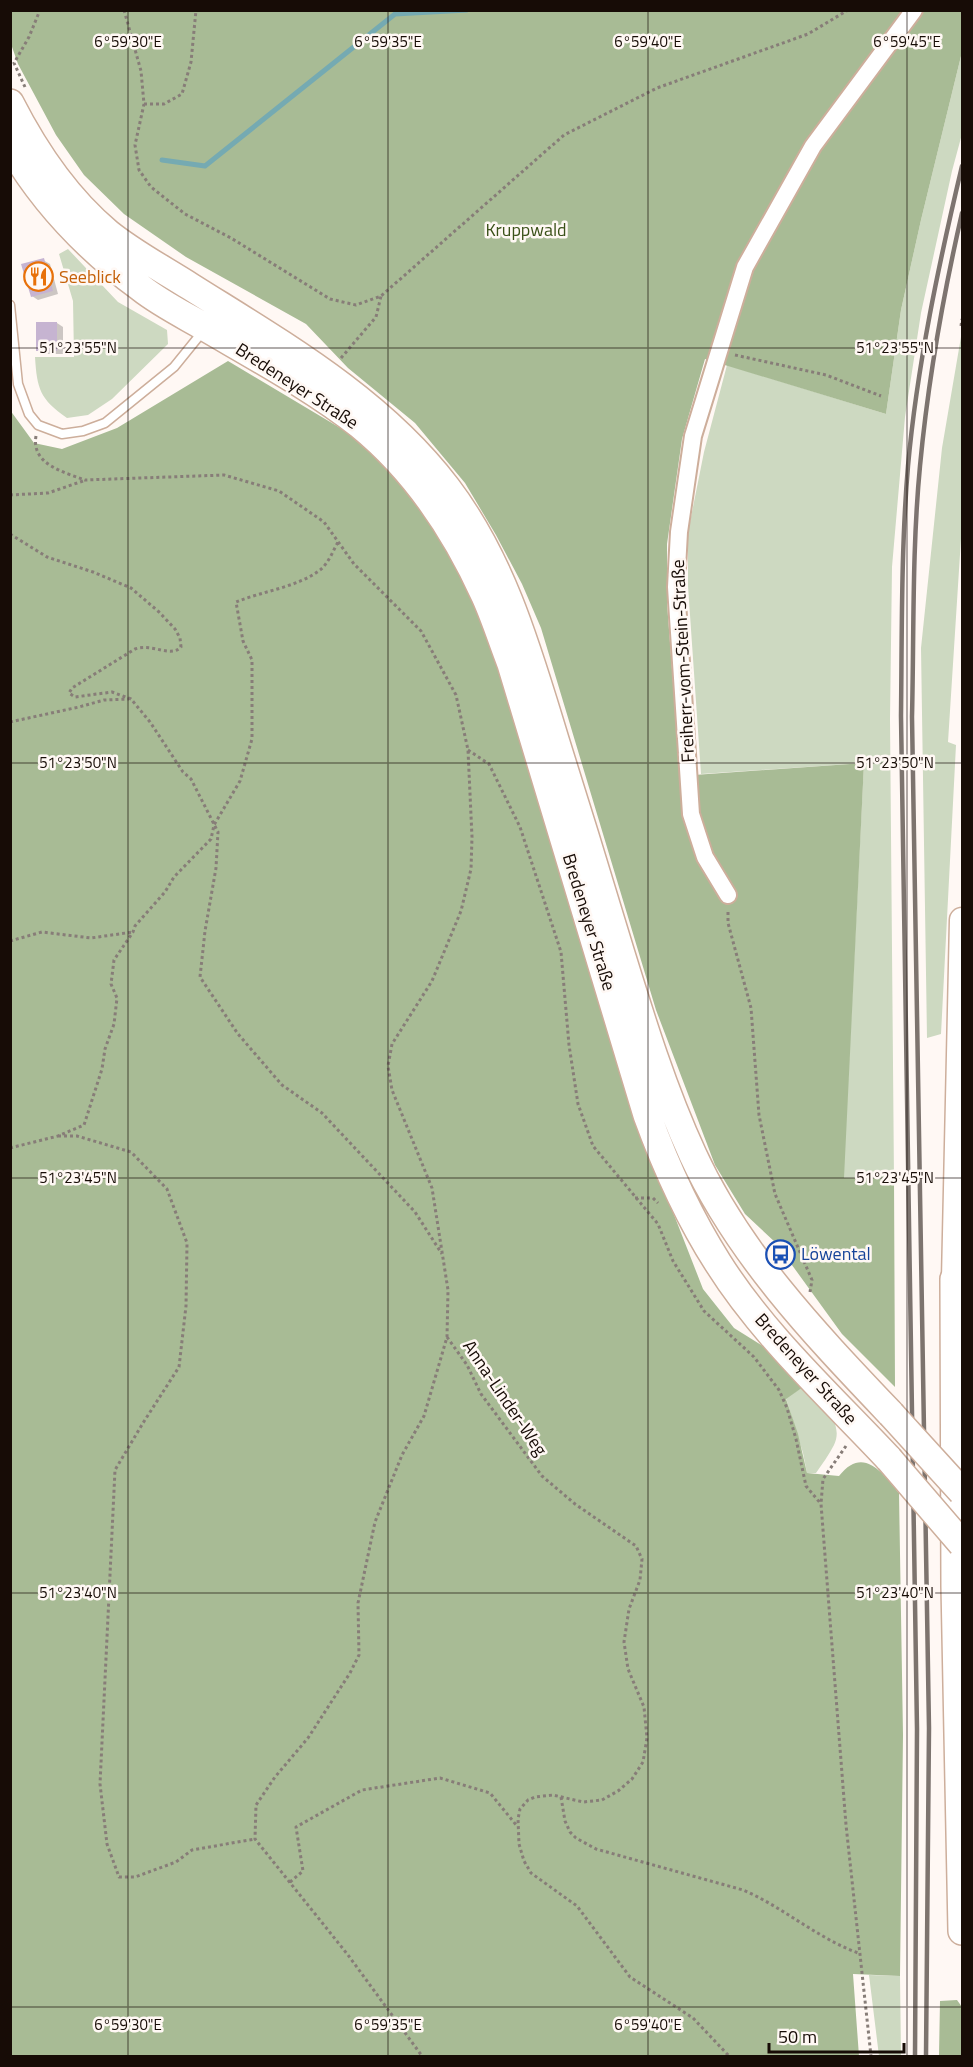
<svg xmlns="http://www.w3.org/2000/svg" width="973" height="2067" font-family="'Titillium Web',sans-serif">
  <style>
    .green { fill: #cdd9c1 }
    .forest { fill: #a8bb95 }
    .shadow { fill: #0003 }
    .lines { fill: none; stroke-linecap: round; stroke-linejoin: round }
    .stream { stroke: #75aab2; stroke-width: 5 }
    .building { fill: #c6b4d1 }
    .service-casing { stroke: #cdae9b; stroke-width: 11 }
    .minor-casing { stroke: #cdae9b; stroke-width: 20 }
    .secondary-casing { stroke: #cdae9b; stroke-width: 27 }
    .primary-casing { stroke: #cdae9b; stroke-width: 30 }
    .path { stroke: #877d78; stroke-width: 3; stroke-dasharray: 3 3; stroke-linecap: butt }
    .service { stroke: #fff; stroke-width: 8 }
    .minor { stroke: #fff; stroke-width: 16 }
    .secondary { stroke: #fff; stroke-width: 24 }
    .primary { stroke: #fff; stroke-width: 27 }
    .rail { stroke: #7d746f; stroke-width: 4.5 }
    .primary-bridge-casing { stroke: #cdae9b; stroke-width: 30; stroke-linecap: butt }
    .primary-bridge { stroke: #fff; stroke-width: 27 }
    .ticks { fill: none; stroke: #170c06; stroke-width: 1.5; stroke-opacity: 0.45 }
    .labels { text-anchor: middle; stroke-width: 5; stroke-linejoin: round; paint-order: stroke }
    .park-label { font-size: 18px; fill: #3a5118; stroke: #fff8f4 }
    .food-label { font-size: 18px; fill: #c56008; stroke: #fff8f4; text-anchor: start }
    .street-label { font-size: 18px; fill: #170c06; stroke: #fff8f4 }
    .transit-label { font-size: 18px; fill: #164399; stroke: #fff8f4; text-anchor: start }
    .ticks-label { font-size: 15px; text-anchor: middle; fill: #170c06; stroke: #fff8f4; stroke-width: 5; stroke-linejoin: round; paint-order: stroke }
  </style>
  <rect width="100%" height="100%" fill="#fff8f4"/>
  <!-- green -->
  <path class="green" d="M962,52V134L952,171L921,313L905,417L892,567L890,719L894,1179H843L864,763L701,774L688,586V532L704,452L727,365L886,414L901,310L921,220Z
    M68,249L118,302L167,330L168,344L112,399L88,415L67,418C40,399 37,389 35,357H74L73,301L59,254Z
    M962,331V523L948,742L956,745L941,1034L927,1038L921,648L942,448Z
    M806,1385C820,1400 845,1423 834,1445C829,1455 822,1464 816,1473H807L803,1453L786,1398Z
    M869,1975L900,1976L901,2056H879Z"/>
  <!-- forest -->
  <path class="forest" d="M11,10L962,11V52L921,220L901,310L886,414L705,359L682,439L667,544V603L680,776L864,763L844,1178L894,1179L895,1387L842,1334L776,1243L745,1214L715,1165L656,1010L541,628L522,584L496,535L465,483L415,423L348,368L306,324L186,257L124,214L84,175L56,135L18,64L11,44Z
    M228,361L357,438L406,484L478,601L644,1138L703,1289L734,1328L766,1348L806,1385L786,1399L798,1434L807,1473L839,1476C863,1445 883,1473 899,1493L903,1735L900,1976L853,1974L859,2056H11L10,410L34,443L62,449L117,428Z
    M957,2000L962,2007V2056H939L940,2001Z"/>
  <!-- shadow -->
  <path class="shadow" d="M43,260L50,264L58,294L38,300L32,296Z
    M57,323L63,327V354H44L38,351Z"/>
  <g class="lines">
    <!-- stream -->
    <path class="stream" d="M162,160L205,166L395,14L467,10"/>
  </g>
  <!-- building -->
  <path class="building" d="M44,258L53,291L31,297L21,264Z
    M36,322H57V351H36Z"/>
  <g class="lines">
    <defs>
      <path id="service" d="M10,305L18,384L29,414L38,425L62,434L83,431L105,423L174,367L204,330"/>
      <path id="minor" d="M728,895L705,857L691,814L676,587L679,532L693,436L745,267L813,146L914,10"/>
      <path id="secondary" d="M954,1279L962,920"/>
      <path id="primary" d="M10,103C35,152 66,198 108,233C134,254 163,269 191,287C283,345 380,400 447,488C504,563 529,655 556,743C578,813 600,884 621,954C642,1022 663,1090 693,1155C739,1255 816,1335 891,1414
        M10,145C43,202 88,249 141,288C160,303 182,314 203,326C254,356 315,389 360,425C415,470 456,532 485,596C495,618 502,641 511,664L647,1115C666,1167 688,1216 718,1263C764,1336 830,1396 889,1459
        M962,1283L954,1279L955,1586L962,1931"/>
    </defs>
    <!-- service casing -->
    <use href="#service" class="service-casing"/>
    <!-- minor casing -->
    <use href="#minor" class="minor-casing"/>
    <!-- secondary casing -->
    <use href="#secondary" class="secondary-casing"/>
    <!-- primary casing -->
    <use href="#primary" class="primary-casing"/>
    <!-- path -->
    <path class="path" d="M124,10L141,71L144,104L135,145L139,170L151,187L185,214L231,238L330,299L356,305L381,296L564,135L657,88L808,34L848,10
      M25,87L14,63L29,37L40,10
      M144,104H164L182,94L191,62L196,10
      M961,326L962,319
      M735,355L826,375L881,396
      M341,358L376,317L381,296
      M36,436C31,464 63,472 85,480L224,475L279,491L324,522L354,564L421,631L456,695L468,750L472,837L471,869L461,911L432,981L392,1044L388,1066L392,1090L432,1188L448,1290L447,1337L424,1416L402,1455L375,1522L358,1603L359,1655L350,1673L308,1738L275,1777L256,1805L255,1839L348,1955L422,2056
      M10,495L48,493L83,481
      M10,534L47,557L93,572L131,588L159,612L175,629L180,638L181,647C171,658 152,643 135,649L72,688L69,693L75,697L112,692L131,699L150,722L183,772L191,779L218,832L216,868L205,931L200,977L238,1034L282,1085L322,1113L415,1212L442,1254
      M10,722L79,707L104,700L129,699
      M468,750L489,764L520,827L561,952L569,1045L578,1104L593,1146L658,1224L673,1261L704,1311L754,1357L779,1390L787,1408L796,1439L806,1486L821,1504
      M728,912V923L751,1008L759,1115L775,1194L812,1280L810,1292
      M10,941L42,932L91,938L133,932
      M58,1136H77L131,1152L167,1189L187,1243L186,1306L179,1367L143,1423L115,1470L100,1784L107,1844L119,1877H135L176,1862L192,1850L255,1839
      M10,1148L58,1136L84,1125L102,1069L105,1049L114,1024L117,998L111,984L114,960L133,932L135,926L165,892L174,877L211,839L214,825L240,781L252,739V660L243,641L236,602C263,591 298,587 320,570C328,564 333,551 338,542
      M635,1198H653L658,1203
      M447,1337L467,1365L481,1394L542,1476L575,1504L636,1546L642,1559L640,1580L629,1609L624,1642L628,1669L644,1707L647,1738L643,1762L632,1779L618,1791L602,1800L583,1802L553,1795L535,1797L528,1800L520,1809L518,1819L519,1844L524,1861L531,1873L577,1906L630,1977L693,2018L729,2056
      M846,1446L823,1479L821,1504L846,1825L871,2056
      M561,1797L565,1821L570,1832L576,1838L596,1849L743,1890C783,1907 817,1938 858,1953
      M290,1882L303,1871L296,1827L362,1790L440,1778L490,1793L517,1826"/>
    <!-- service -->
    <use href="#service" class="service"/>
    <!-- minor -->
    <use href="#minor" class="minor"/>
    <!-- secondary -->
    <use href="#secondary" class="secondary"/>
    <!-- primary -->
    <use href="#primary" class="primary"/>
    <!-- rail -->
    <path class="rail" d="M915,2056L917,1729L901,716C902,633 901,548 908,466C917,366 939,263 962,166
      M926,2056L929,1728L912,717C914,634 912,549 920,466C928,381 943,296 962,213"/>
    <defs>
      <path id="primary-bridge" d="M891,1414L962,1492
        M889,1459L962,1544"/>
    </defs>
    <!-- primary-bridge casing -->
    <use href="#primary-bridge" class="primary-bridge-casing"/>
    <!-- primary-bridge -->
    <use href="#primary-bridge" class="primary-bridge"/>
  </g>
  <!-- ticks -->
  <path class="ticks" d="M128,10V2056M388,10V2056M648,10V2056M907,10V2056M10,348H962M10,763H962M10,1178H962M10,1593H962M10,2007H962"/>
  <!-- icons -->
  <defs>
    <symbol id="restaurant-ring" viewBox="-11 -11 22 22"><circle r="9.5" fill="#fff8f4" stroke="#e8710a" stroke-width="1.5"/><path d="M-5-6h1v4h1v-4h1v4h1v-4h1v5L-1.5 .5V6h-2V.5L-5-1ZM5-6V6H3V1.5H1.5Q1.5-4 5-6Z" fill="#e8710a"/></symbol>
    <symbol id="bus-ring" viewBox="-11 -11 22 22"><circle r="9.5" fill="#fff8f4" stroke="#1a4fb4" stroke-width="1.5"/><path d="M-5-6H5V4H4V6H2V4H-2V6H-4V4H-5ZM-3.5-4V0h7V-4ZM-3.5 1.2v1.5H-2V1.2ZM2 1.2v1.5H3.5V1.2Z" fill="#1a4fb4"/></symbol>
  </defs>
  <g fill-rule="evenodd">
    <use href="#restaurant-ring" x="22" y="260" width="33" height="33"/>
    <use href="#bus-ring" x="764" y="1238" width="33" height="33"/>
  </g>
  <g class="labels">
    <!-- park labels -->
    <g class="park-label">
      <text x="526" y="236">Kruppwald</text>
    </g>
    <!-- food labels -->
    <g class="food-label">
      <text x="59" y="283">Seeblick</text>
    </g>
    <!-- street labels -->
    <g class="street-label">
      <text transform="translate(297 386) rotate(33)" y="6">Bredeneyer Straße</text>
      <text transform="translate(683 661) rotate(-93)" y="6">Freiherr-vom-Stein-Straße</text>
      <text transform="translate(589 922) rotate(73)" y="6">Bredeneyer Straße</text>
      <text transform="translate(806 1369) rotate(48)" y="6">Bredeneyer Straße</text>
      <text transform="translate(505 1398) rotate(56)" y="6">Anna-Linder-Weg</text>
    </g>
    <!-- transit labels -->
    <g class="transit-label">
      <text x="801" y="1260">Löwental</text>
    </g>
  </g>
  <g class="ticks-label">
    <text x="128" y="47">6°59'30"E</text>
    <text x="388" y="47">6°59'35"E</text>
    <text x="648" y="47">6°59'40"E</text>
    <text x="907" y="47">6°59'45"E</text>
    <text x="78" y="353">51°23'55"N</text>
    <text x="895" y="353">51°23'55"N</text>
    <text x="78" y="768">51°23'50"N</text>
    <text x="895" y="768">51°23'50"N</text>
    <text x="78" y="1183">51°23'45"N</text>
    <text x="895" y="1183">51°23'45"N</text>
    <text x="78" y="1598">51°23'40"N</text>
    <text x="895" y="1598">51°23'40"N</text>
    <text x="128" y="2030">6°59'30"E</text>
    <text x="388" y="2030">6°59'35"E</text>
    <text x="648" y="2030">6°59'40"E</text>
  </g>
  <!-- border -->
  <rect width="973" height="2067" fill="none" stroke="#170c06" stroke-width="24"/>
  <!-- scale -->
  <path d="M769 2043v9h135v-9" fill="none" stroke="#170c06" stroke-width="3"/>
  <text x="778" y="2043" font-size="18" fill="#170c06" stroke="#fff8f4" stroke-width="4.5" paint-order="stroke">50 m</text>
</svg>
